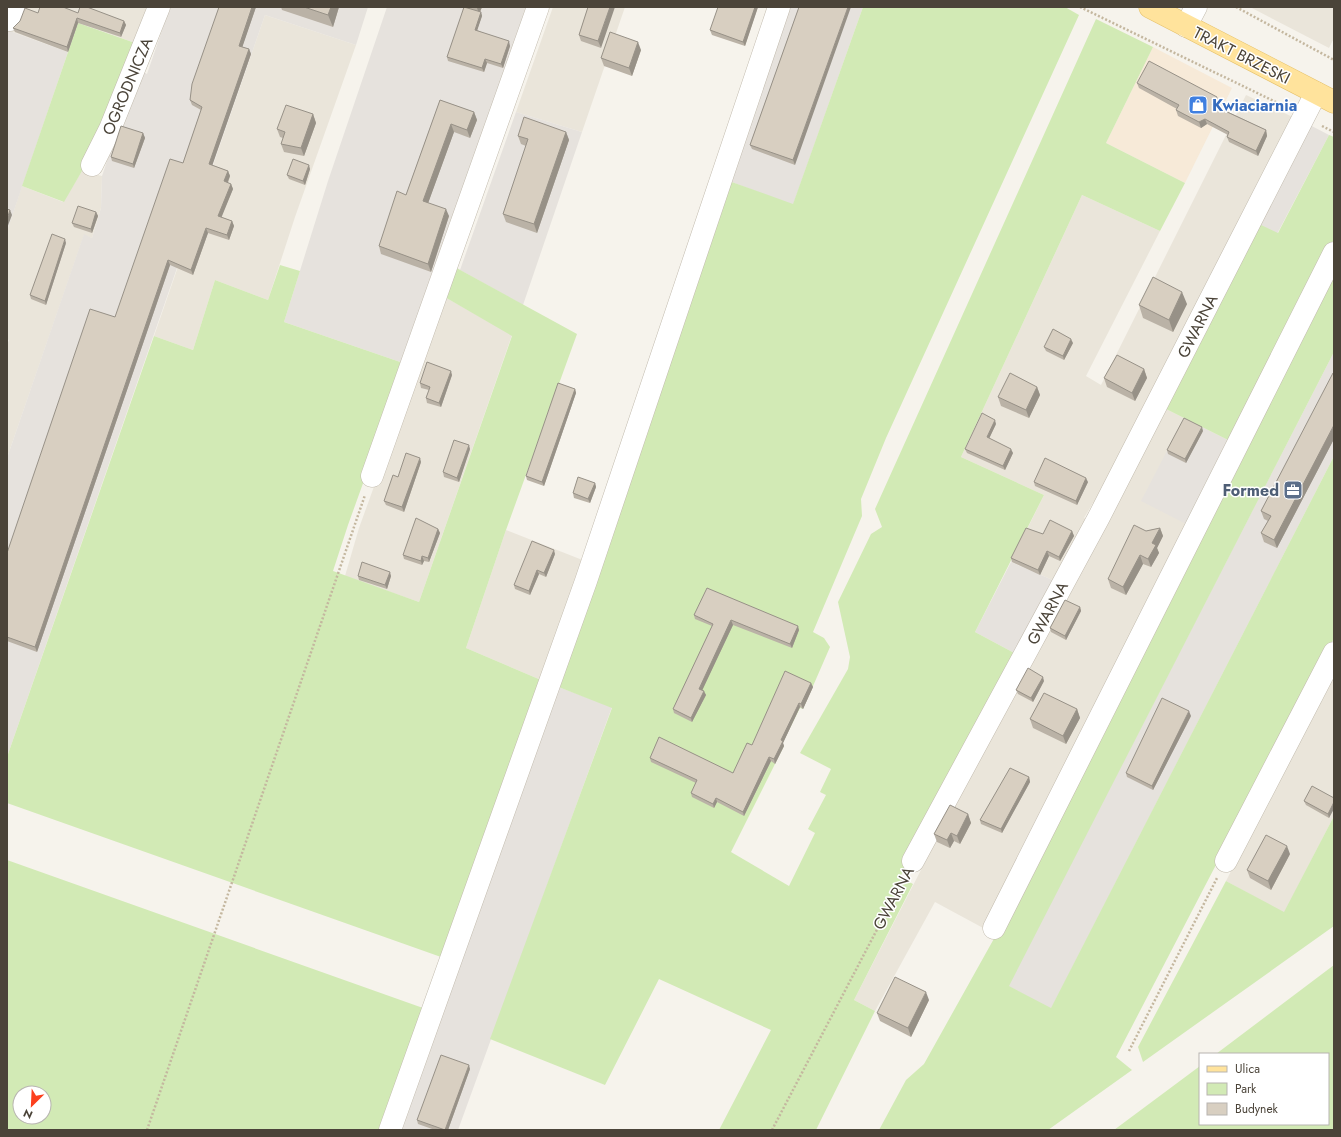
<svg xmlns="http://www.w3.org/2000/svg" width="1341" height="1137" font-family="Jost,sans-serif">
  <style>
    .residential { fill: #eae5da }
    .commercial { fill: #f7ead8 }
    .industrial { fill: #e6e2dd }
    .green { fill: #d2eab5; fill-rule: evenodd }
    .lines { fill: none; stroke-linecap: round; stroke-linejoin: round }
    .minor-casing { stroke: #c2bbae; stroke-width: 23 }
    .major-casing { stroke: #e6c16a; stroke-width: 23 }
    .path { stroke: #c4b79f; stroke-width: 2.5; stroke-dasharray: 2 2; stroke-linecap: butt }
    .minor { stroke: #fff; stroke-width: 22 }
    .major { stroke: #ffe39c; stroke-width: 22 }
    .wall { fill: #bab2a6 }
    .shaded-wall { fill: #979187 }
    .building { fill: #d8cfc1; stroke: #979187 }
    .labels { text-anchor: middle; stroke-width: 3; stroke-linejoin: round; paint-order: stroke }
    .street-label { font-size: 16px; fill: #4b4439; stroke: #fff }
    .shop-label { font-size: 16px; font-weight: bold; fill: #366cbe; stroke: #fff; text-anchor: start }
    .service-label { font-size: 16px; font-weight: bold; fill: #4e5e75; stroke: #fff; text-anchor: end }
  </style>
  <rect width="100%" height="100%" fill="#f6f3ec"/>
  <!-- residential -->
  <path class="residential" d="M7,7H151L138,44L79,23L68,52L7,30Z
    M553,7H625L582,132L516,112Z
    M1250,7H1334V38L1329,48Z
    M265,15L356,45L295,217L268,300L215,280L193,350L154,336Z
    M1246,95L1297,119L1099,501L1093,503L1084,518L1090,521L1055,581L1011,562L1044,495L961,457L1082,195L1160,231L1086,376L1101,385Z
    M82,171L102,176L101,208L92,238L84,235L7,458V345L9,340L7,339V231L22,186L63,202Z
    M443,296L512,335L419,602L345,576L359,528Z
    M1160,406L1184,418L1190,526L985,929L935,902L875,1011L854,1000Z
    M506,530L585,561L541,680L466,648Z
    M1333,671L1334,816L1284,913L1226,881Z"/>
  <!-- commercial -->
  <path class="commercial" d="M1153,47L1232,88L1185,183L1106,143Z"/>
  <!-- industrial -->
  <path class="industrial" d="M170,7H368L356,45L265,15L7,757V458L84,234L92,238L101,208L102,176L138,69L147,74Z
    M387,7H527L406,364L284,322L328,181Z
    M786,7H863L793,205L729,181Z
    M7,30L68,52L7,231Z
    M516,112L582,132L523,305L460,270Z
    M1306,123L1329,135L1277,234L1255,222Z
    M1334,352V456L1051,1009L1008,986Z
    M1184,418L1232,442L1190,526L1141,501Z
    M1011,562L1055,581L1018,655L975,632Z
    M556,686L612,707L458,1130H397Z"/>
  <!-- green -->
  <path class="green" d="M863,7H1065L1079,15L886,438L861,499L862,516L813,632L824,638L830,647L803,709L800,708L782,744L784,746L731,852L789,886L815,833L808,829L826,795L820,792L831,769L800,753L848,669L850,657L838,602L871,534L882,527L875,509L1096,19L1153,47L1106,143L1185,183L1160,231L1082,195L961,457L1044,495L975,632L1018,655L900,877L913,884L854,1000L875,1011L816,1130H719L771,1030L659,979L605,1085L490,1039L612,708L556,686L729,181L793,204Z
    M78,23L138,44L82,171L64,202L22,186Z
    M1329,135L1334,137V239L1232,442L1160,406L1255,222L1278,233Z
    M280,265L300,271L284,322L406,364L348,525L333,571L419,602L512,336L443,296L453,266L577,334L506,530L466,648L541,680L441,957L7,803V757L154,336L193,350L215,280L268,300Z
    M1334,266V352L1009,986L1051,1008L1334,456V638L1116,1057L1132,1070L1048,1130H879L906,1080L924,1064L996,935Z
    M1334,816V926L1143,1062L1138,1047L1226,881L1284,912Z
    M7,860L423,1008L380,1130H7ZM20,1093H44V1117H20Z
    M1334,965V1130H1114L1200,1066V1124H1328V1054H1216Z"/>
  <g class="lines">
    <defs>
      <path id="minor" d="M7,19L10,20L15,7
        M1186,26L1196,7
        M92,165L110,129L159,7
        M372,476L538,7
        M913,861L1099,517L1316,93
        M1226,861L1334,653
        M994,928L1334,253
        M390,1130L586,581L779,7"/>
      <path id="major" d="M1150,7L1334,102"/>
    </defs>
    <!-- minor casing -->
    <use href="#minor" class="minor-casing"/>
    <!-- major casing -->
    <use href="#major" class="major-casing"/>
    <!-- path -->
    <path class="path" d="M1080,7L1286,107
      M1236,7L1334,60
      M1322,126L1334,132
      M1129,1051L1217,878
      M147,1130L365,495
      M772,1130L904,878"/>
    <!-- minor -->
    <use href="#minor" class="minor"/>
    <!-- major -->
    <use href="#major" class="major"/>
  </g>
  <!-- wall -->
  <path class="wall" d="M219,7H256L242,47L249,49L251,54L212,165L228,171L230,176L228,183L231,184L233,189L221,217L232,221L234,226L229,240L208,233L193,275L170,265L37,652L7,641V553L115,317L183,163L201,110L192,105L190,100Z
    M281,7H339L333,27L282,10Z
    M460,7H482L480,12H481L482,16L477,30L510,46L503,68L487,63L484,72L448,61L447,57L464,8Z
    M588,7L601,48L581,41L579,35Z
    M758,7L745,46L712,35L710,30Z
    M799,7L795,165L752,149L750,145Z
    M38,13H78L124,21L126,25L121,37L78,23L68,52L15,32L13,28Z
    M641,50L632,76L604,66L601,58Z
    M1137,83L1219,102L1216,106L1266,130L1267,136L1258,156L1229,142L1227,137L1228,135L1207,124L1201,128L1178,116L1176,110L1177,109L1139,88Z
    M440,100L474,112L477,120L470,138L454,132L428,203L449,216L431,272L381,254L379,246L406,195Z
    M313,114L316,123L304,156L284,152L281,144L283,138L280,137L277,129Z
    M566,132L569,140L537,233L506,222L503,214L526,146L521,144L518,136Z
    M143,133L145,138L134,168L112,161L111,157Z
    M310,169L305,185L289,179L287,175Z
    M96,212L98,216L92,233L74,227L72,223Z
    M66,243L46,305L31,299L30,295Z
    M1187,304L1173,332L1143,318L1139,305Z
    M1073,343L1064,360L1046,351L1044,347Z
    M1144,369L1147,378L1135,401L1107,387L1104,378Z
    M1334,374V439L1277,548L1264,542L1261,533L1268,521L1264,519L1261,511Z
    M452,375L441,407L427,403L426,398L429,390L421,388L420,383Z
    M1037,387L1040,395L1029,418L1001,406L998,397Z
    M575,389L576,393L544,486L527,480L526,476Z
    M996,424L989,438L1013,453L1005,470L967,453L965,449Z
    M1203,431L1186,463L1168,454L1167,450Z
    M470,449L459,482L444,477L443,472Z
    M421,462L404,512L386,505L384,501Z
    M1034,482H1088L1077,505L1035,486Z
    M595,483L596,487L590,503L574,498L573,493Z
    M1160,528L1163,536L1157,548L1159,553L1151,567L1143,564L1126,595L1111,588L1108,579L1146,531Z
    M438,529L440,533L429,562L424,561L422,565L404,559L403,555Z
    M1072,531L1074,536L1060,561L1049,556L1040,575L1012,562L1011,558L1043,534Z
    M555,554L546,577L539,574L530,595L515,589L514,585Z
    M358,576H391L387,589L359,580Z
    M1080,607L1081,611L1066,640L1051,632L1050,628Z
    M694,615L799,630L792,648L733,625L702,690L706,695L692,722L674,713L673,709L712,626L695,619Z
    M1044,681L1033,702L1018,694L1016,690Z
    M811,683L813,687L803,709L800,707L783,743L784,746L775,764L771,761L744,816L717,802L714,808L692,797L691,793L696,783L651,762L650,758L733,773L752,745Z
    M1077,709L1080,718L1066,744L1033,728L1030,719Z
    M1191,716L1153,790L1127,777L1126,773Z
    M1029,777L1030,782L1002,833L981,824L980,820Z
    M1334,798L1329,818L1306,805L1304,801Z
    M968,814L971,823L960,844L954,841L950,848L937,842L934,834Z
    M1290,854L1271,890L1250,878L1247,870Z
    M929,1000L911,1037L880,1021L877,1013Z
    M470,1069L448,1130H435L418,1124L417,1120Z"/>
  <!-- shaded-wall -->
  <path class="shaded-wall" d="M252,7H256L241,51L239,46Z
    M331,7H339L333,27L328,15Z
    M478,7H482L479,14L477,8Z
    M610,7H615L601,48L598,41Z
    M755,7H758L745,46L743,42Z
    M848,7H851L795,165L793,160Z
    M481,12L482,16L476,34L475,30Z
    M77,18L78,23L68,52L67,47Z
    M124,21L126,25L121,37L120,33Z
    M509,41L510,46L503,68L501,64Z
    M638,42L641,50L632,76L629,68Z
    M249,49L251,54L211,169L209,164Z
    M485,59L487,63L484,72L482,68Z
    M1217,97L1219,102L1214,110L1212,105Z
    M474,112L477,120L470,138L467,130Z
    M313,114L316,123L304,156L301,148Z
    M1205,119L1207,124L1201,128L1199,122Z
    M451,124L454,132L426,209L423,201Z
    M1266,130L1267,136L1258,156L1256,151Z
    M566,132L569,140L537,233L534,224Z
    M143,133L145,138L134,168L133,164Z
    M309,165L310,169L305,185L303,181Z
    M228,171L230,176L226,186L224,181Z
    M231,184L233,189L220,221L218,216Z
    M446,209L449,216L431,272L428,264Z
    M10,210L12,215L7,228V219Z
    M96,212L98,216L92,233L91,229Z
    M232,221L234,226L229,240L227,235Z
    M206,228L208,233L193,275L191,270Z
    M65,239L66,243L46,305L45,301Z
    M168,260L170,265L37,652L35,647Z
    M1182,292L1187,304L1173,332L1169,320Z
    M1071,339L1073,343L1064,360L1063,356Z
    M1144,369L1147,378L1135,401L1132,393Z
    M451,371L452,375L441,407L439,403Z
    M1037,387L1040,395L1029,418L1026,410Z
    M575,389L576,393L544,486L542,482Z
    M995,420L996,424L988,441L987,437Z
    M1334,425V439L1277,548L1274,540Z
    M1202,427L1203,431L1186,463L1185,459Z
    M469,445L470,449L459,482L457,478Z
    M1011,449L1013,453L1005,470L1003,466Z
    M420,458L421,462L404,512L402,507Z
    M1086,478L1088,482L1077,505L1076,501Z
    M595,483L596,487L590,503L588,499Z
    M1160,528L1163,536L1157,548L1159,553L1151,567L1148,559L1152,543Z
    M438,529L440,533L429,562L428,558Z
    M1072,531L1074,536L1060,561L1059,557Z
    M554,550L555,554L546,577L544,573Z
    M1047,551L1049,556L1040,575L1038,570Z
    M1140,555L1143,564L1126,595L1123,587Z
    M422,556L424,561L422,565L421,561Z
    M537,570L539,574L530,595L529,591Z
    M390,572L391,576L387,589L385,585Z
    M1080,607L1081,611L1066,640L1065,636Z
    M731,620L733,625L701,693L699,689Z
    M798,626L799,630L792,648L790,644Z
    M1043,677L1044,681L1033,702L1031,698Z
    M811,683L813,687L803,709L801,704Z
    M704,691L706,695L692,722L691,718Z
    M799,703L800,707L783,743L784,746L775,764L774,759L781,740Z
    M1077,709L1080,718L1066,744L1063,736Z
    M1189,711L1191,716L1153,790L1152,786Z
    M769,757L771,761L744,816L743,812Z
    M1029,777L1030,782L1002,833L1001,829Z
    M716,798L717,802L714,808L713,804Z
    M1334,802V809L1329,818L1328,814Z
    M968,814L971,823L960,844L957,836Z
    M951,833L954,841L950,848L947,840Z
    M1287,846L1290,854L1271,890L1268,881Z
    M926,992L929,1000L911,1037L908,1028Z
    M469,1065L470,1069L448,1130H445Z"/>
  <!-- building -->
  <path class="building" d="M40,7H63L78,13L80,7H87L124,21L120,33L77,18L67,47L13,28L20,21L25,8L38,13Z
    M219,7H252L239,46L249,49L209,164L228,171L224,181L231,184L218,216L232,221L227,235L206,228L191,270L168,260L35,647L7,637V553L90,309L115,317L170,159L183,163L202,107L190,100L192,84Z
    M304,7H331L328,15Z
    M464,7L481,12L475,30L509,41L501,64L485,59L482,68L447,57Z
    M588,7H610L598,41L579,35Z
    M718,7H755L743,42L710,30Z
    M799,7H848L793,160L750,145Z
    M610,32L638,42L629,68L601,58Z
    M1149,61L1217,97L1212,105L1266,130L1256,151L1227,137L1229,132L1205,119L1199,122L1176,110L1179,105L1137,83Z
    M440,100L474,112L467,130L451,124L423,201L446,209L428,264L379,246L397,191L406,195Z
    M286,105L313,114L301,148L281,144L285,132L277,129Z
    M524,117L566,132L534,224L503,214L528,139L518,136Z
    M121,126L143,133L133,164L111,157Z
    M293,159L309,165L303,181L287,175Z
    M78,206L96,212L91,229L72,223Z
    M7,209L10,210L7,219Z
    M52,234L65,239L45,301L30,295Z
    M1153,277L1182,292L1169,320L1139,305Z
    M1053,329L1071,339L1063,356L1044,347Z
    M1117,355L1144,369L1132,393L1104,378Z
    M427,362L451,371L439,403L426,398L430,387L420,383Z
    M1010,373L1037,387L1026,410L998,397Z
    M1333,373L1334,374V425L1274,540L1261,533L1271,516L1261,511Z
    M558,383L575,389L542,482L526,476Z
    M982,413L995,420L987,437L1011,449L1003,466L965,449Z
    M1184,418L1202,427L1185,459L1167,450Z
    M454,440L469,445L457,478L443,472Z
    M406,453L420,458L402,507L384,501L393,475L398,477Z
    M1045,458L1086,478L1076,501L1034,482Z
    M578,477L595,483L588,499L573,493Z
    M416,518L438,529L428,558L422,556L421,561L403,555Z
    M1050,520L1072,531L1059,557L1047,551L1038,570L1011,558L1026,528L1043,534Z
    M1134,525L1146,531L1160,528L1152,543L1156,545L1148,559L1140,555L1123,587L1108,579Z
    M532,541L554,550L544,573L537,570L529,591L514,585Z
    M362,562L390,572L385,585L358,576Z
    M707,588L798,626L790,644L731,620L699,689L704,691L691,718L673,709L713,624L694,615Z
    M1065,600L1080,607L1065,636L1050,628Z
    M1028,668L1043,677L1031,698L1016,690Z
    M785,671L811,683L801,704L799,703L781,740L783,741L774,759L769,757L743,812L716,798L713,804L691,793L697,780L650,758L659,737L733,773L747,743L752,745Z
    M1044,693L1077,709L1063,736L1030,719Z
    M1162,698L1189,711L1152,786L1126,773Z
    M1010,768L1029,777L1001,829L980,820Z
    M1312,786L1334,798V802L1328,814L1304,801Z
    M950,805L968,814L957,836L951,833L947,840L934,834Z
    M1266,835L1287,846L1268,881L1247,870Z
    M895,977L926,992L908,1028L877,1013Z
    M441,1055L469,1065L445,1130L417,1120Z"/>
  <!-- icons -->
  <defs>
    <symbol id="shop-square" viewBox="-11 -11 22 22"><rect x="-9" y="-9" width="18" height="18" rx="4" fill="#3f7fe0" stroke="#fff"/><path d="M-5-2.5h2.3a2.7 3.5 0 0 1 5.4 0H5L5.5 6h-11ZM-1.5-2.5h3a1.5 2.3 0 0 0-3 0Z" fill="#fff"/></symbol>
    <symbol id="office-square" viewBox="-11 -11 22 22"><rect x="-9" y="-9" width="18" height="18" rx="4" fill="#5c6f8a" stroke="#fff"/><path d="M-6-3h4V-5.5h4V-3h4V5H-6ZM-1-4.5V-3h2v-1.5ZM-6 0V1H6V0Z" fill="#fff"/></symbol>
  </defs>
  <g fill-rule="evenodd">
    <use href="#shop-square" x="1187" y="94" width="22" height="22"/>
    <use href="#office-square" x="1282" y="479" width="22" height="22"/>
  </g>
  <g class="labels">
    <!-- street labels -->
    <g class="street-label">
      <text transform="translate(1242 55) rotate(27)" y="6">TRAKT BRZESKI</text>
      <text transform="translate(127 86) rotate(-67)" y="6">OGRODNICZA</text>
      <text transform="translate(1197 326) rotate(-63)" y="6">GWARNA</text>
      <text transform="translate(1047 613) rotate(-62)" y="6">GWARNA</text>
      <text transform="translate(893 898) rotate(-62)" y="6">GWARNA</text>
    </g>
    <!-- shop labels -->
    <g class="shop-label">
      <text x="1212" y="111">Kwiaciarnia</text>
    </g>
    <!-- service labels -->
    <g class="service-label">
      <text x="1279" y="496">Formed</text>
    </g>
  </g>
  <!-- border -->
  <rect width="1341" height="1137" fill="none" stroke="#4b4439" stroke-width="16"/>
  <!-- legend -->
  <rect x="1199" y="1053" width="130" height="72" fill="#ffffff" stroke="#b7b4b0"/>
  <rect x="1207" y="1066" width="20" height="6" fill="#ffe39c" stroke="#b7b4b0"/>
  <text x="1235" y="1073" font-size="12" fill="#4b4439">Ulica</text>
  <rect x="1207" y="1083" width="20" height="12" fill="#d2eab5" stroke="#b7b4b0"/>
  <text x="1235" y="1093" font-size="12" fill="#4b4439">Park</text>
  <rect x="1207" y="1103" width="20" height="12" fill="#d8cfc1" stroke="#b7b4b0"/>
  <text x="1235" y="1113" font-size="12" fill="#4b4439">Budynek</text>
  <!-- north arrow -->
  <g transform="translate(32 1105) rotate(204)"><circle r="19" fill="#ffffff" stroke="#b7b4b0"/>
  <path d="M0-3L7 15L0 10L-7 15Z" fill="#fc3f1d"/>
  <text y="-6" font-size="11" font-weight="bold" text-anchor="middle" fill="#4b4439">N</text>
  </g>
</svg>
